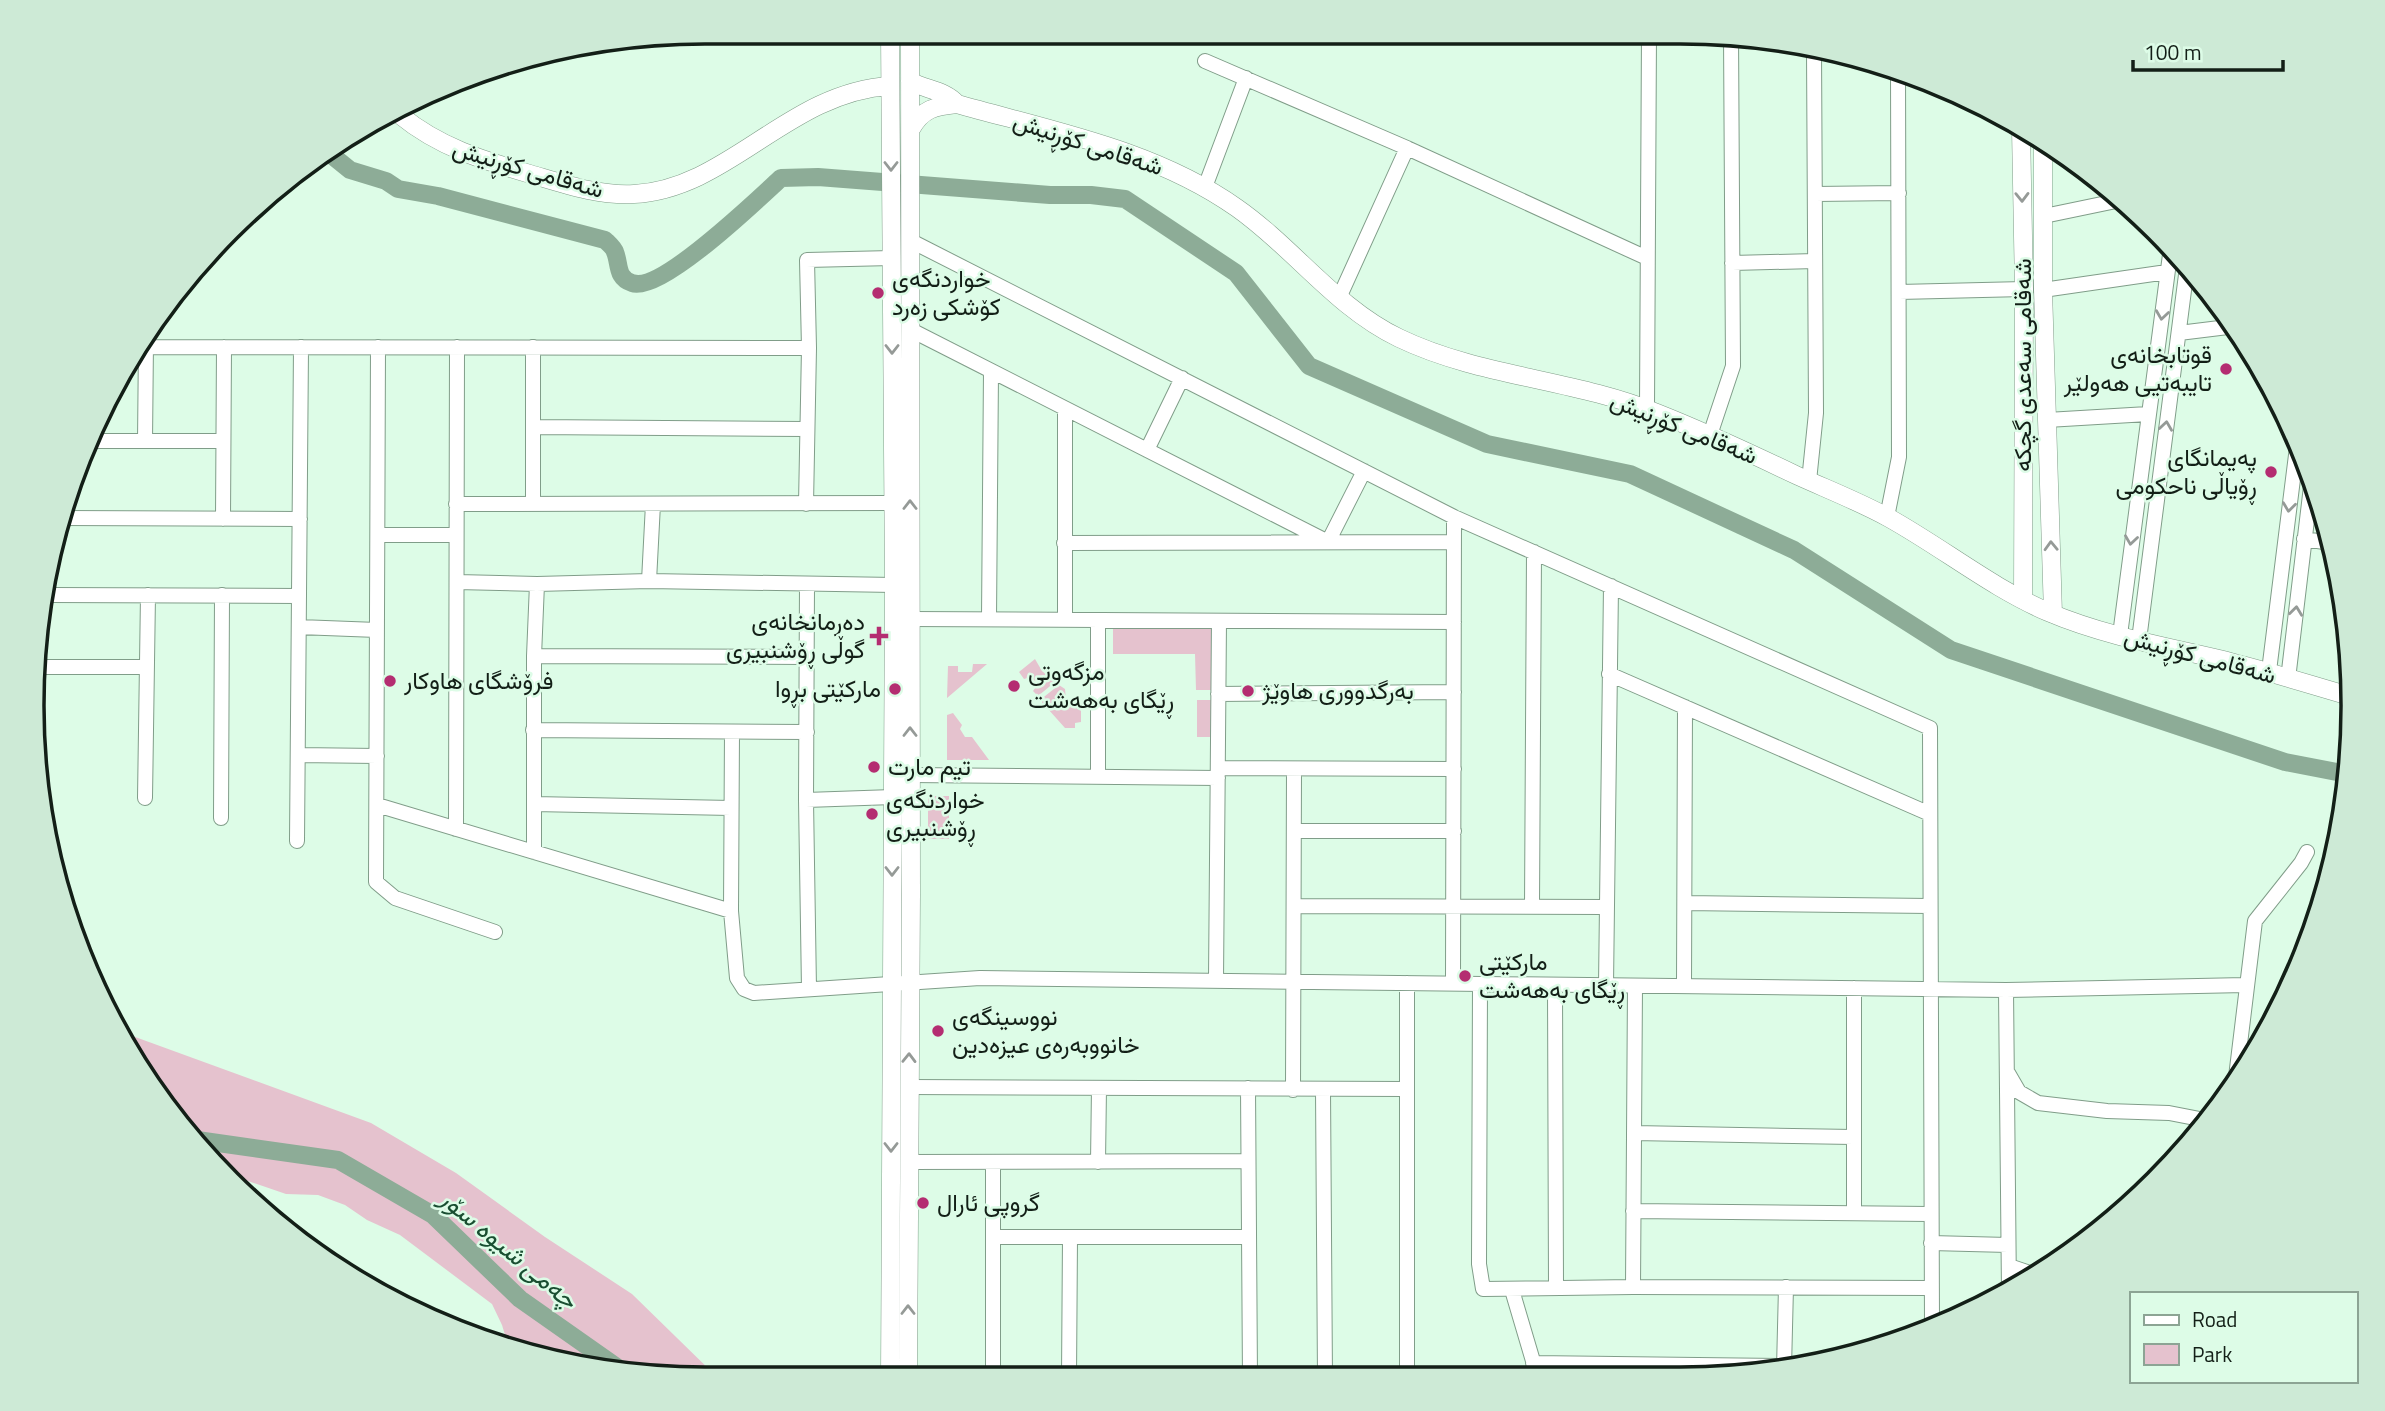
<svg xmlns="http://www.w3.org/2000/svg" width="2385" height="1411" font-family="'Titillium Web',Vazirmatn,sans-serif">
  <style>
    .green { fill: #e5c2ce }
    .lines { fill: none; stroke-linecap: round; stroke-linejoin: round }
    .river { stroke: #8dac97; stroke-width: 18 }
    .minor-casing { stroke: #809d89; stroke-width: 16 }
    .major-casing { stroke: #809d89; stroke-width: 19 }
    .minor { stroke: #fff; stroke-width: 14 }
    .major { stroke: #fff; stroke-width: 18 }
    .oneway { stroke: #959a97 }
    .poi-dot { fill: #b42d71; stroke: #ddfce7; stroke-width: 2.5 }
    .labels { text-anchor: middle; stroke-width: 5; stroke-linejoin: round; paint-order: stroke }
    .street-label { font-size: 24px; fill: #131f17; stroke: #ddfce7 }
    .poi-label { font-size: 24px; fill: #131f17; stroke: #ddfce7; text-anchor: start }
    .water-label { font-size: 26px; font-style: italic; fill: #194e31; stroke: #ddfce7 }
    .rim { fill: none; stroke: #131f17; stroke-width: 3.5 }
  </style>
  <rect width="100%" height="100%" fill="#ddfce7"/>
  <!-- green -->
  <path class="green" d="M1113,629H1212V690H1196L1195,654H1113Z
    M1035,659L1042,671L1055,682L1038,696L1033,691L1038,684L1031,677L1024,679L1019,672Z
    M973,664H987L947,698L948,666H958V672H972Z
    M1059,685L1065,689L1066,701H1081V722L1075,723V728H1065L1040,700Z
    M1197,700H1213V737H1197Z
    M953,713L962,725L960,729L965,737H972L989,760H947V715Z
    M928,796H949V839H928Z
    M127,1034L371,1123L456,1173L545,1237L632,1294L718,1378H661L509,1348L502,1325L492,1304L400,1235L367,1220L345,1205L318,1195L286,1194L236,1177L171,1115Z"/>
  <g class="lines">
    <!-- river -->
    <path class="river" d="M329,153L350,170L386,181L398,189L438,196L605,240C608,243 614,248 615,252C620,264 616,278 632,283C661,293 758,199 781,178L818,177L1050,195H1091L1125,199L1236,273L1309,366L1487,444L1630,474L1794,550L1951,650L2285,762L2347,774
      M197,1140L338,1160L433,1215L520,1299L621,1370"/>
    <defs>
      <path id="minor" d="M1205,61L1407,148L1647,258
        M1205,187L1246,78
        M1815,194L1899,193
        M2044,216L2121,200
        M911,241L1454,517L1930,728L1932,1324
        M1732,263L1815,261
        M2043,290L2167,272
        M1899,292L2024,289
        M1339,298L1407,148
        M909,329L1328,542L1364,471
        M2179,333L2236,326
        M146,347L809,348
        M378,347L376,882L395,898L495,932
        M533,347V504
        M1647,408L1649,33
        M2047,420L2148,414
        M533,427L807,429
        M1710,435L1733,366L1731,34
        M93,441H223
        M145,441L146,342
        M1147,450L1182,378
        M1809,481L1816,413L1814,51
        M456,504L893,503
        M806,504L809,348L807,260L892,258
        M1887,517L1899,457L1898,68
        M62,518L300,519
        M223,519L224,347
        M378,535H456
        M2304,539L2331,543
        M1064,543L1454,542
        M649,581L653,504
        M457,582L537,584L649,581L894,585
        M807,584L806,800L809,989
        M50,595L299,596
        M910,619L1454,622
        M989,619L991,371
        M1065,620V409
        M1098,620V777
        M299,627L377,630
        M2120,635L2171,247
        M2139,640L2187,267
        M534,656L807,657
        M38,667H147
        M2269,671L2298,439
        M1609,674L1930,814
        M2288,679L2312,478
        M1218,694L1454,692
        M533,730L807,732
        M732,732L731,911L737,978L744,989L754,993L980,978L2006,990L2245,985
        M298,755L377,756
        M1218,768L1454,769
        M910,775L1218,778
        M145,798L148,595
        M806,800L893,797
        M534,804L731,808
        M377,805L731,911
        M221,818L222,595
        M456,829L457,347
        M1294,831H1454
        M297,841L301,347
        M534,852V656L537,584
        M1685,903L1930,906
        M1294,906L1607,907
        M1532,906L1534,552
        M1216,980L1219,621
        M1407,983V1378
        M1453,983L1454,517
        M1480,984L1479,1264L1483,1289L1633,1287L1931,1288
        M1555,985L1556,1287
        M1606,985L1611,586
        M1684,986L1685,707
        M1854,988V1212
        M2006,990L2009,1292
        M2008,1073L2019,1092L2038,1103L2107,1111L2169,1113L2205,1120
        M2235,1085L2255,921L2301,863L2307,852
        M908,1087L1407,1089
        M1248,1088L1250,1378
        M1293,1090L1294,769
        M1323,1090L1325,1378
        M1634,1133L1853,1137
        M908,1162L1248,1161
        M1098,1162L1099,1088
        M1633,1211L1930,1214
        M993,1237H1249
        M1931,1243L2008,1245
        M2009,1266L2036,1275
        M1633,1287L1635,986
        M1512,1290L1538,1378
        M1533,1363L1784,1366
        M1784,1368L1786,1287
        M993,1378V1162
        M1069,1378L1070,1238"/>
      <path id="major" d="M890,32L894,585L890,1378
        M910,81C926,90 945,90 957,104
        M400,115C439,147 482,160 530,174C564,184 598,196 634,194C729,189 788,92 890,86
        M911,129C922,109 935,106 957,104C1053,131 1155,150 1237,208C1294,248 1336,308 1399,338C1480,377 1574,379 1657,413C1705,432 1752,454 1798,476C1829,490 1860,502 1889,518C1943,548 1992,588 2048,612C2102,635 2162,646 2219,659C2264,670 2308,684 2353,697
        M2021,129L2024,289L2023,600
        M2043,140V290L2053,614
        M908,1378L911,894L910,32"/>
    </defs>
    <!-- minor casing -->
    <use href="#minor" class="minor-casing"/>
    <!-- major casing -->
    <use href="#major" class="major-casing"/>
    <!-- minor -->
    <use href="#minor" class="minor"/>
    <!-- major -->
    <use href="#major" class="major"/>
  </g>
  <!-- one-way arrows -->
  <defs><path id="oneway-chevron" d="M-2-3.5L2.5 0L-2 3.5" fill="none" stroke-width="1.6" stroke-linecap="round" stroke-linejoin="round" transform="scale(1.75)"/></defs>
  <g class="oneway">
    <use href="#oneway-chevron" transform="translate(891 166) rotate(90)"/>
    <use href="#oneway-chevron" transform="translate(2022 197) rotate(89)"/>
    <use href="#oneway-chevron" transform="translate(2162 315) rotate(98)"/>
    <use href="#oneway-chevron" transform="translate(892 349) rotate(90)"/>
    <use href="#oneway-chevron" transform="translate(2166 426) rotate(-82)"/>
    <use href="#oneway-chevron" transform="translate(910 505) rotate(-90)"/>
    <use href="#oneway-chevron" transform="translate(2289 507) rotate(97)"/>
    <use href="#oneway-chevron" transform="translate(2131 540) rotate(98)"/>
    <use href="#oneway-chevron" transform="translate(2051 546) rotate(-92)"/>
    <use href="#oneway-chevron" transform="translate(2296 611) rotate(-83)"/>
    <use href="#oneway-chevron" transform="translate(910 732) rotate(-90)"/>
    <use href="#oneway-chevron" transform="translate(892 871) rotate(90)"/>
    <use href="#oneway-chevron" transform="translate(909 1058) rotate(-89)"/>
    <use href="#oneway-chevron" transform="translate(891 1147) rotate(90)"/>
    <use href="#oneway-chevron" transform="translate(908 1310) rotate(-90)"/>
  </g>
  <!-- markers -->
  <g class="poi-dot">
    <circle cx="878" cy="293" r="7"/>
    <circle cx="2226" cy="369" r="7"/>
    <circle cx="2271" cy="472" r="7"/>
    <path d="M875.5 625.5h7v7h7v7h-7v7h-7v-7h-7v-7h7z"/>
    <circle cx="390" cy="681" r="7"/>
    <circle cx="1014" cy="686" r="7"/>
    <circle cx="895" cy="689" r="7"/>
    <circle cx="1248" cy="691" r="7"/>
    <circle cx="874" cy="767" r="7"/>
    <circle cx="872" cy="814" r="7"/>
    <circle cx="1465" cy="976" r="7"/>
    <circle cx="938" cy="1031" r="7"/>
    <circle cx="923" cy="1203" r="7"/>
  </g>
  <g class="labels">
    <!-- street labels -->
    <g class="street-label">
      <text transform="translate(1088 144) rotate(18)" y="8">شەقامی کۆڕنیش</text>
      <text transform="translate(528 169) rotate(16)" y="8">شەقامی کۆڕنیش</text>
      <text transform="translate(2023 365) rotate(-90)" y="8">شەقامی سەعدی گچکە</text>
      <text transform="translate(1684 428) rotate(22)" y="8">شەقامی کۆڕنیش</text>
      <text transform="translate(2200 656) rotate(15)" y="8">شەقامی کۆڕنیش</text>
    </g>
    <!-- poi labels -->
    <g class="poi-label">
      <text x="892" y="287">خواردنگەی<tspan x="892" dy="28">کۆشکی زەرد</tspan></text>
      <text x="2212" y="363" text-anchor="end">قوتابخانەی<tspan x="2212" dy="28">تایبەتیی هەولێر</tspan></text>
      <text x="2257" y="466" text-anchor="end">پەیمانگای<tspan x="2257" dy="28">ڕۆیاڵی ناحکومی</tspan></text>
      <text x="865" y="630" text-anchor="end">دەرمانخانەی<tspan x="865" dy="28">گوڵی ڕۆشنبیری</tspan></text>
      <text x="1028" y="680">مزگەوتی<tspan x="1028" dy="28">ڕێگای بەھەشت</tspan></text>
      <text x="404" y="689">فرۆشگای ھاوکار</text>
      <text x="881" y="697" text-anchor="end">مارکێتی بڕوا</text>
      <text x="1262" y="699">بەرگدووری هاوێژ</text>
      <text x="888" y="775">تیم مارت</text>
      <text x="886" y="808">خواردنگەی<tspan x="886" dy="28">ڕۆشنبیری</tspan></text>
      <text x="1479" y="970">مارکێتی<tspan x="1479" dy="28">ڕێگای بەهەشت</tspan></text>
      <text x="952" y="1025">نووسینگەی<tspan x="952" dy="28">خانووبەرەی عیزەدین</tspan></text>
      <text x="937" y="1211">گروپی ئارال</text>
    </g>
    <!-- water labels -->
    <g class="water-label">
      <text transform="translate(509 1249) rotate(40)" y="9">چەمی شیوە سۆر</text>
    </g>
  </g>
  <!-- crop -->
  <path d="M0 0H2385V1411H0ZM705 44H1680A661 661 0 0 1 2341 705V706A661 661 0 0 1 1680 1367H705A661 661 0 0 1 44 706V705A661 661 0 0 1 705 44Z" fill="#cdead6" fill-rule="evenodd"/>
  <path class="rim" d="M705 44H1680A661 661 0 0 1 2341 705V706A661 661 0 0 1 1680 1367H705A661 661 0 0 1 44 706V705A661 661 0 0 1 705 44Z"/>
  <!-- legend -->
  <rect x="2130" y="1292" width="228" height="91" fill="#ddfce7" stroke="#8ca494" stroke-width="2"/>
  <rect x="2144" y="1315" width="35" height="10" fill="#ffffff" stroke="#8ca494" stroke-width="2"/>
  <text x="2192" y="1327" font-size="21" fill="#131f17">Road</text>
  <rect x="2144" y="1344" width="35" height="21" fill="#e5c2ce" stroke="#8ca494" stroke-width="2"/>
  <text x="2192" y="1362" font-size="21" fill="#131f17">Park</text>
  <!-- scale -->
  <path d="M2133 60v10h150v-10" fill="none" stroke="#131f17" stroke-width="3.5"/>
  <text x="2144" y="60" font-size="21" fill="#131f17" stroke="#ddfce7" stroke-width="5" paint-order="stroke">100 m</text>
</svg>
